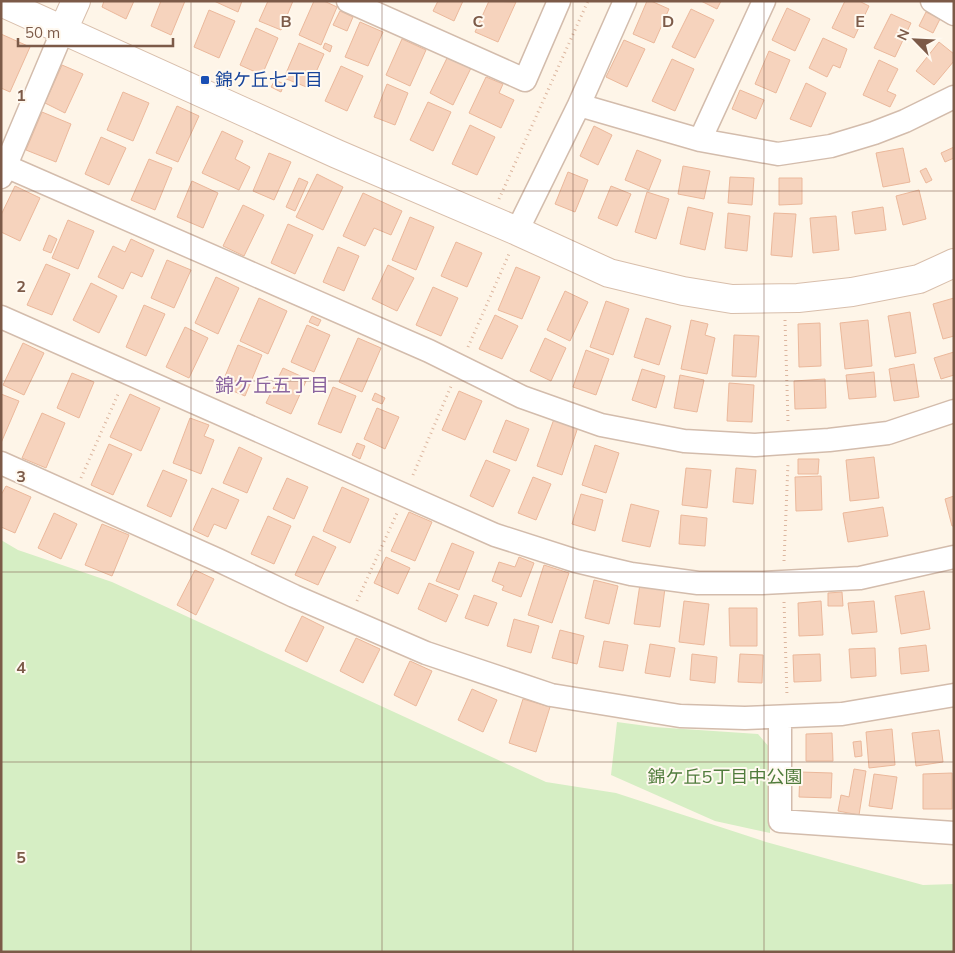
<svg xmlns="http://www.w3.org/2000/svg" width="955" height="953" font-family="Mulish,'Noto Sans JP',sans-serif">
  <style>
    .green { fill: #d6eec4 }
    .building { fill: #f6d3bd; stroke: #ebb89b }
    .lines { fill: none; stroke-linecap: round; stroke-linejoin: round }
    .street-casing { stroke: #d3bcac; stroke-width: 25 }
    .secondary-casing { stroke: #d8beab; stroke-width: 30 }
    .path { stroke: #dcb69f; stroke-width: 3; stroke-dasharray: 1 4; stroke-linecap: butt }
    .street { stroke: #fff; stroke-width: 22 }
    .secondary { stroke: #fff; stroke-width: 28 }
    .grid { fill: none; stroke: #7c5a48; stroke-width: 1; stroke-opacity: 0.55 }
    .transit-dot { fill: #1a4fb4; stroke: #fff9f0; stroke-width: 2 }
    .labels { text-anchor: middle; stroke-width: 4; stroke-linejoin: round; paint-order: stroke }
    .transit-label { font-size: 18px; fill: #164399; stroke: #fff9f0; text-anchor: start }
    .park-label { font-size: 18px; fill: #507c3c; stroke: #fff9f0 }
    .neighbourhood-label { font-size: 19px; fill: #8a649f; stroke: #fff9f0 }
    .grid-label { font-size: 16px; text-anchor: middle; font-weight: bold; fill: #7c5a48; stroke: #fff9f0; stroke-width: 4; stroke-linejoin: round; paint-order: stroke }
  </style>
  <rect width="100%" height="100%" fill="#fef5e8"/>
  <!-- green -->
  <path class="green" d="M1,540L18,550L112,582L546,782L616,793L766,842L923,885L954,884V952H1Z
    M617,722L654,727L758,734L770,748V833L715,821L611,775Z"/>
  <!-- building -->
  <path class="building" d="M104,1H134L126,19L102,7Z
    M161,1H185L171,35L151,26Z
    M214,1H242L238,12Z
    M268,1H293L281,30L259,21Z
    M314,1H324L337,7L321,45L299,35Z
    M438,1H463L454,21L433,11Z
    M489,1L516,2L498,42L475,32Z
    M647,1H651L669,9L654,43L633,34Z
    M701,1H721L717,9Z
    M845,1H859L869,6L854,38L832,28Z
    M787,8L810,19L795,51L772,40Z
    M691,9L714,20L695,58L672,47Z
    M209,10L235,21L219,58L194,47Z
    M340,11L353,17L347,31L333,25Z
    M926,12L940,19L933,33L919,26Z
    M891,14L911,23L895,57L874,48Z
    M360,22L383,32L368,66L345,57Z
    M256,28L278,38L262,75L240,65Z
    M1,34L30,47L10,92L1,88Z
    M823,38L847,49L840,68L833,65L827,77L809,68Z
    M402,39L426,50L410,86L386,75Z
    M624,40L645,49L627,87L606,77Z
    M939,42L954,54V61L934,85L916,71Z
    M299,43L324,54L309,88L284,78Z
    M325,43L332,46L330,52L323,48Z
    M769,51L790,60L776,93L755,84Z
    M448,56L471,68L453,105L430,93Z
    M672,59L694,69L675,111L652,101Z
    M879,60L898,69L887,91L896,95L890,107L863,95Z
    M62,65L83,74L65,113L45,103Z
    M341,66L363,76L347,111L325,101Z
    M486,77L503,84L499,93L514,100L501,128L469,113Z
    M275,80L284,84L281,92L271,87Z
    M806,83L826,93L811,127L790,119Z
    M387,84L408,93L395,125L374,117Z
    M740,90L764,100L756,119L732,109Z
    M123,92L149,103L133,141L107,130Z
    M428,102L451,112L433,151L410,140Z
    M177,106L199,116L178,162L156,153Z
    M42,112L71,124L56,162L26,150Z
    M470,125L495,137L477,175L452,164Z
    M594,126L612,135L598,165L580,156Z
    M222,131L243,141L235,159L250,167L239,190L202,173Z
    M101,137L126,148L109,185L85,174Z
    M954,147V158L945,162L941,153Z
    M903,148L910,182L883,187L876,153Z
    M637,150L661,160L649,190L625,180Z
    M269,153L291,162L274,200L253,191Z
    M149,159L172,168L155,210L131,200Z
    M683,166L710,171L704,199L678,194Z
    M926,168L932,180L926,183L920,171Z
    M568,172L588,180L575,212L555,204Z
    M317,174L343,187L323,230L296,217Z
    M730,177L754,178L752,205L728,203Z
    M299,178L308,182L295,211L286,207Z
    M779,178H802V204L779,205Z
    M192,181L218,193L203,228L177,217Z
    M15,186L40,198L20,241L1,232V215Z
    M611,186L631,194L617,226L598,218Z
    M919,190L926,219L903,225L896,196Z
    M647,192L669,199L656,239L635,232Z
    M363,193L402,211L391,235L374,228L365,246L343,236Z
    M243,205L264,215L244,256L223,246Z
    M688,207L713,213L705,250L680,244Z
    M883,207L886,230L855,234L852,212Z
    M728,213L750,216L747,251L725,248Z
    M774,213L796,214L792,257L771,255Z
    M836,216L839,250L813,253L810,218Z
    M410,217L434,227L416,270L392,260Z
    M68,220L94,231L78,269L52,258Z
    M288,224L313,235L295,274L271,263Z
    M49,235L57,239L51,253L43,250Z
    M131,239L154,250L142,277L131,272L123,289L98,277L113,246L125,252Z
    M456,242L482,253L467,287L441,276Z
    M338,247L359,256L344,291L323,282Z
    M167,260L191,270L174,308L151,298Z
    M46,264L70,274L52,315L27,305Z
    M388,265L414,278L397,311L372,299Z
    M516,267L540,277L522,319L498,310Z
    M216,277L239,288L218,334L195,323Z
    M91,283L117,296L99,333L73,320Z
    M433,287L458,298L441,336L416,325Z
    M565,291L588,302L570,341L547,330Z
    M259,298L287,311L268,354L240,341Z
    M954,298V336L943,339L933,304Z
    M606,301L629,309L613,355L590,347Z
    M144,305L165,314L146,356L126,347Z
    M910,312L916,353L895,357L888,316Z
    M495,315L518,326L502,359L479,349Z
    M312,316L321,320L318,326L309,322Z
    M646,318L671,326L659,365L634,357Z
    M691,320L708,324L705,335L715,338L707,374L681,369Z
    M868,320L872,366L845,369L840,323Z
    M820,323L821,366L799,367L798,324Z
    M307,325L330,335L314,372L291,362Z
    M185,327L208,338L189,378L166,367Z
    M734,335L759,336L756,377L732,376Z
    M358,338L381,348L362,392L339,382Z
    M545,338L566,348L551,381L530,371Z
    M23,343L44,353L24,395L3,385Z
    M238,345L262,355L245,396L221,386Z
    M586,350L609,359L596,395L573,387Z
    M954,352V375L941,379L934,358Z
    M914,364L919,397L894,401L889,369Z
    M283,368L307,379L291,414L266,403Z
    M642,369L665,376L656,408L632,400Z
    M874,372L876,397L849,399L846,375Z
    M72,373L94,382L79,418L57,408Z
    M680,375L704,380L697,412L674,408Z
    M825,379L826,408L795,409L794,381Z
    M729,383L754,385L752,422L727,421Z
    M333,387L356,396L341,433L318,424Z
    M459,391L482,401L465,440L442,430Z
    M375,393L385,398L382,404L372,400Z
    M1,394L19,401L1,443Z
    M130,394L160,408L141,451L110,437Z
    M377,408L399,417L385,449L364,439Z
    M42,413L65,423L46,468L22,458Z
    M190,418L209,425L204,436L214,440L201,474L173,463Z
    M554,419L578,427L562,475L537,466Z
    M506,420L529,429L516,461L493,452Z
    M357,443L365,446L360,459L352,455Z
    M109,444L132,454L113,495L91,485Z
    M595,445L619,453L606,493L582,485Z
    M239,447L262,458L247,493L223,483Z
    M874,457L879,498L850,501L846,460Z
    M798,459H819L818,474H798Z
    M486,460L510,470L493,507L470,496Z
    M686,468L711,470L707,508L682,505Z
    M736,468L756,470L753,504L733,502Z
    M163,470L187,480L171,517L147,506Z
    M821,476L822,510L796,511L795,477Z
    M533,477L551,484L536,520L518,513Z
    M287,478L308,487L294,519L273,509Z
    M6,486L31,497L15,533L1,527V495Z
    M342,487L369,499L350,543L323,531Z
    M212,488L239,500L226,529L214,524L208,537L193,530Z
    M581,494L603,500L595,531L572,524Z
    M954,496V526H952L945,499Z
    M631,504L659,511L650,547L622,541Z
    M883,507L888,536L848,542L843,513Z
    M409,512L432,522L415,561L391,551Z
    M54,513L77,524L61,559L38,548Z
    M681,515L707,518L705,546L679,544Z
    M268,516L291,526L274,564L251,554Z
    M102,524L129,535L112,576L85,565Z
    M313,536L336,547L318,585L295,575Z
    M452,543L474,552L459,590L436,581Z
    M386,557L410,568L398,594L374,583Z
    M519,557L534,563L521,597L502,590L504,586L492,581L499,562L515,567Z
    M544,565L569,573L552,623L528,615Z
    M195,570L214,579L196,615L177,605Z
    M594,580L618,586L609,624L585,618Z
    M429,583L458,595L446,622L418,609Z
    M640,584L665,588L660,627L634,624Z
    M924,591L930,629L901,634L895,596Z
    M842,592L843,606H828V593Z
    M474,595L497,603L488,626L465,618Z
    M684,601L709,604L704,645L679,642Z
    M821,601L823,635L799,636L798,603Z
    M874,601L877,632L852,634L848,603Z
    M729,608H757V646H730Z
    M302,616L324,627L307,662L285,651Z
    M514,619L539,626L531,653L507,646Z
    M560,630L584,636L577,664L552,658Z
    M356,638L380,649L363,683L340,671Z
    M604,641L628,645L623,671L599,667Z
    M650,644L675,648L670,677L645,673Z
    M926,645L929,671L901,674L899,648Z
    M875,648L876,676L851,678L849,649Z
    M692,654L717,657L715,683L690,680Z
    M740,654L763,655L762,683L738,682Z
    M820,654L821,681L794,682L793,655Z
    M410,661L432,671L416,706L394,695Z
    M472,689L497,700L483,732L458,720Z
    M523,699L550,707L536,752L509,743Z
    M892,729L895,765L869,768L866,732Z
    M939,730L943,762L916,766L912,733Z
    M832,733L833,761H806V734Z
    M861,741L862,756L855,757L853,742Z
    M854,769L866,771L859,815L838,811L841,795L849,797Z
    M800,772L832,773L831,798L799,797Z
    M952,773V809H923V774Z
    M874,774L897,777L892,809L869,806Z"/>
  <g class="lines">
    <defs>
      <path id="street" d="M348,1L525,80L559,1
        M932,1L954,14
        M579,105L700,140L778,154L831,146L874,133L905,121L954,97
        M700,140L764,1
        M1,164L429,351L522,397L601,425L684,441L755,445L829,440L888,433L954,411
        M1,177L63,30
        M517,231L579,105L625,1
        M1,317L495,535L576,561L631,574L698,583H762L860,578L954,557
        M1,463L218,560L294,596L426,653L551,695L680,716L745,718L842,714L954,695
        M780,717V821L954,833"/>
      <path id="secondary" d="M1,2L337,154L517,231L609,273L683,291L732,299L798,298L852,292L919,279L954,263
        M63,30L76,1"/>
    </defs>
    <!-- street casing -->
    <use href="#street" class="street-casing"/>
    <!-- secondary casing -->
    <use href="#secondary" class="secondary-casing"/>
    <!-- path -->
    <path class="path" d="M499,199L588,1
      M785,320L788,421
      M468,347L509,254
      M413,475L452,384
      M81,478L119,392
      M784,561L788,463
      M357,601L397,513
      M784,602L787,696"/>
    <!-- street -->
    <use href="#street" class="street"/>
    <!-- secondary -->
    <use href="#secondary" class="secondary"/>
  </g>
  <!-- grid -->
  <path class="grid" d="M191,1V952M382,1V952M573,1V952M764,1V952M1,191H954M1,381H954M1,572H954M1,762H954"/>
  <!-- markers -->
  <rect class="transit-dot" x="200" y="75" width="10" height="10" rx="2.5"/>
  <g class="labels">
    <!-- transit labels -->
    <g class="transit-label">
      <text x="215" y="86">錦ケ丘七丁目</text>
    </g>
    <!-- park labels -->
    <g class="park-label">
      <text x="725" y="783">錦ケ丘5丁目中公園</text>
    </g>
    <!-- neighbourhood labels -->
    <g class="neighbourhood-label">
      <text x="272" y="392">錦ケ丘五丁目</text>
    </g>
  </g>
  <g class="grid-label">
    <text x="286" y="27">B</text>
    <text x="478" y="27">C</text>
    <text x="668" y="27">D</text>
    <text x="860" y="27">E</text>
    <text x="21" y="101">1</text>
    <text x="21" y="292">2</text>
    <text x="21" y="482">3</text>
    <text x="21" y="673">4</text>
    <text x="21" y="863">5</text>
  </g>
  <!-- border -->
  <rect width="955" height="953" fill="none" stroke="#7c5a48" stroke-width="5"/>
  <!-- north arrow -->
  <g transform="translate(915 40) rotate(294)" stroke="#fff9f0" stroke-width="4" paint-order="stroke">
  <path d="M0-4L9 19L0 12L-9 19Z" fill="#7c5a48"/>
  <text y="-8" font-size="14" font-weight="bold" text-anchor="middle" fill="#7c5a48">N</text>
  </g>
  <!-- scale -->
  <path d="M18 38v8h155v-8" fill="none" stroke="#7c5a48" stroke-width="2.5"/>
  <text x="25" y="38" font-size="15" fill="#7c5a48" stroke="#fff9f0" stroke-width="4" paint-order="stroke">50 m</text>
</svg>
